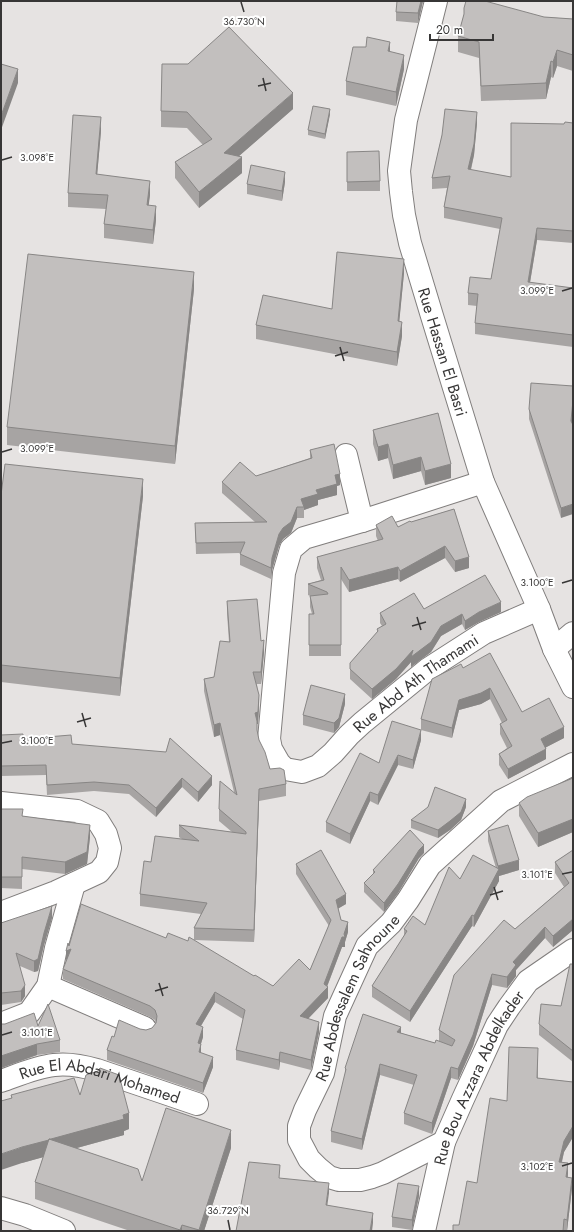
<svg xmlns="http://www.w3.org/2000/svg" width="574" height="1232" font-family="Jost,sans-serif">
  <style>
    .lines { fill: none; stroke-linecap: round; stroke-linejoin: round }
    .street-casing { stroke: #817e7d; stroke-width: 24 }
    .secondary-casing { stroke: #817e7d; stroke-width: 24 }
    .street { stroke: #fff; stroke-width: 22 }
    .secondary { stroke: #fff; stroke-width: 22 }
    .wall { fill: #a7a4a3 }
    .shaded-wall { fill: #888685 }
    .building { fill: #c2bfbe; stroke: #888685 }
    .ticks { fill: none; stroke: #373636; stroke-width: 1.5 }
    .labels { text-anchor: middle; stroke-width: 4; stroke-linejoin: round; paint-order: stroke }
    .street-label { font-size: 16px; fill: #373636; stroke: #fff }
    .ticks-label { font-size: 10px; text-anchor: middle; fill: #373636; stroke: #fff; stroke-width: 4; stroke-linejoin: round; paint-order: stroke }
  </style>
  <rect width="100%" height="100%" fill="#e6e3e2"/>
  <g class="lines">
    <defs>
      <g id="street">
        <path id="s1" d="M436,1L406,120L399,171L401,192L404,215L410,243L432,316L483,482L539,609L554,649L573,687"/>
        <path d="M346,455L362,521"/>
        <path id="s2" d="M483,482L362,521L304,538L291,549L284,573L269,739L271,749L279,763L285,769L302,772L318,766L333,753L349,735L362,723L428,669L484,633L539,609"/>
        <path d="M554,649L573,633"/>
        <path d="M1,803L77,811L98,821L106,834L110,848L107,862L99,872L56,892L1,913"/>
        <path d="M48,986L145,1028"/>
        <path d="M1,1024L29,1013L48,986L56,948L74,884"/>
        <path id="s3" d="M1,1081C18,1075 36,1067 54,1065C69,1063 83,1066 97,1070L197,1104"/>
        <path id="s4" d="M444,1142L383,1173L372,1177L360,1180H339L329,1177L318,1168L309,1159L299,1140V1126L305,1110L323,1073L335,1016L367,946L391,923L408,900L430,865L501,801L573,764"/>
        <path id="s5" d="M424,1231L444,1142L463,1099L497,1025L509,1007L528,981L573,950"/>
      </g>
      <path id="secondary" d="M1,1208L25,1215L64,1231"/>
    </defs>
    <!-- street casing -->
    <use href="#street" class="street-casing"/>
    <!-- secondary casing -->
    <use href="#secondary" class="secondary-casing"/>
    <!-- street -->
    <use href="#street" class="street"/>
    <!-- secondary -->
    <use href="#secondary" class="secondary"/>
  </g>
  <!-- wall -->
  <path class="wall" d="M423,1L418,23L396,21V12Z
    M464,8L544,17L573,19V71L557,66L553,78L551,77L546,99L481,101L479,58L458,52V36L464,15Z
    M390,52L404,69L396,106L346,95V81Z
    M293,109L239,156L242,173L199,208L175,178V162L203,145L187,128L161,127V111Z
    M330,114L325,139L308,135V130Z
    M477,123L474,155L471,170L511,177L564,124L573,123V243L537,240L530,283L573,288V347L475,334V323L477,306L468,305V293L491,279L500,229L444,218V207L447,188L432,189V178L442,135Z
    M101,131L97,175L150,195L148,205L156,220L153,244L104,238V224L106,209L68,207V193Z
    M347,152L380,181V191H347Z
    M285,182L282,201L247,194V184Z
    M404,273L399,322L402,336L397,366L256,339V325L332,309Z
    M194,289L175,464L7,445V427Z
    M573,386V410L572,422L561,518L529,419V409Z
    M438,413L451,478L425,485L421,471L393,479L388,458L378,461L373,444V430Z
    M310,450L340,485L337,486V495L318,500V505L304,510V518H297L291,533L283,539L279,546L272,570L271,579L240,565V553L196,554L195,523L255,522L222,493V482L256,476L310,458Z
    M1,495L143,496L120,696L1,682Z
    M454,509L469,568L455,572L445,558L400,582L398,579L349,592L341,579V656H309V614H312L310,607V596L308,595V584L321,580L317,568V557L378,541L376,536V525L398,527L411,522Z
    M227,601L261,641L264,652L261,684H257L259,706L258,724H257V731L259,740L270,769L286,784V796L259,801L254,942L194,940V928L201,914L140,906V894L151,862L182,839L179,837V825L232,832L219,821V809L234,792L220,735L214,737L204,691V679L214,677L229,642L227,613Z
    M424,609L501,612L479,622L465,630L462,624L441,636L431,652L411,667V662L396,679L372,699L350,679V663L377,633V629L382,626L380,623V613Z
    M463,668L522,712L564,738L546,747V759L508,779L499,765V754L507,748L500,734V724L502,723L490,699L481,704L459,710L452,738L421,730V719Z
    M345,704L339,727L334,733L303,725V715Z
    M1,735L23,739L72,744L212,785L198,802L182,787L156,817L129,794L94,791L47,795L46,775L1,776Z
    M421,740L413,769L398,765L378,805L370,801L350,844L326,832V822L379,763Z
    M573,778V832L538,847L519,816V803Z
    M466,807L461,820L450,830L438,838L411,828V820Z
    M1,809L23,816L90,837L87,864L65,874L22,869V889L1,888Z
    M488,831L519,870L499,876V881L474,927L472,926L410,1022L372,997V986L404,936V929L425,925L460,879L496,868L488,841Z
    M573,850V930L553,947L545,938L516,970V976L507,988L492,985L473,1046L458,1080L451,1078L432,1134L404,1124V1113L414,1085L380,1075L362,1150L331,1142V1131L345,1076V1068L401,1033L435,1043L439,1041V1030L515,929L564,887L555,873V862Z
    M424,853L419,858L398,893L384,912L364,892V883L373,874V870Z
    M296,864L346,904L338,908L341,920L348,932L345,942V947H342L327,987L328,998L308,1019L319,1032L311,1070L280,1062L279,1070L236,1060V1050L243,1019L215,1002L201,1026L203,1037L201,1044V1053L213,1067L203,1093L107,1060V1050L114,1037L140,1029L146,1030L152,1028L156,1023L155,1020L150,1017L63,979V969L66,961L69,946L254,976L273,986L310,970L329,926L296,874Z
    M52,918L44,945L38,971L34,972L20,966L25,996L21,1002L1,1005V923Z
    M573,964V1062L539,1035V1024L561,1006Z
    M1,1024L38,1026L60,1040V1052L37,1055L1,1068Z
    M538,1059V1078L573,1082V1137L564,1152L562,1162L568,1174V1177L572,1188L567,1231L459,1225L477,1183L507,1101Z
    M11,1095H80L129,1129L124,1131V1135L77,1148L142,1181L231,1148L204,1231H130L35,1199V1182L43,1157L22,1163Z
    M419,1196L412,1230L392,1227V1217Z"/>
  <!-- shaded-wall -->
  <path class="shaded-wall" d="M421,1H423L418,23V13Z
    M390,42V56L388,51Z
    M557,50V66L553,78V62Z
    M404,55V69L396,106V92Z
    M551,61V77L546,99V83Z
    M18,69V83L1,130V116Z
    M293,93V109L224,169V153Z
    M330,109V114L325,139V134Z
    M477,112V123L474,155L468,181V169Z
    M101,117V131L96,188V174Z
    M242,157V173L199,208V192Z
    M285,172V182L282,201V191Z
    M150,181V195L147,219V205Z
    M156,206V220L153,244V230Z
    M537,228V240L528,294V282Z
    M404,259V273L398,335V321Z
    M194,272V289L175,464V446Z
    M402,322V336L397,366V352Z
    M573,400V410L571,430V421Z
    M388,444V458L378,461V447Z
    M421,457V471L393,479V465Z
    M451,464V478L425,485V471Z
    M340,474V485L337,486V495L318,500V505L304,510V507L301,499L316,490L335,475Z
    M143,479V496L120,696V678Z
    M573,504V514L561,518V508Z
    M297,507V518L291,533L283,539L279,546L272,570L271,579V568L272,558L279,534Z
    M445,546V558L400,582V571Z
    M469,557V568L455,572V561Z
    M398,567V579L349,592V580Z
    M501,602V612L479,622L465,630V621L479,612Z
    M462,614V624L441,636L431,652L411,667V662L396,679L372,699V689L413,650L441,626Z
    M264,640V652L261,684V672Z
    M490,688V699L481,704L459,710L452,738V728L459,700Z
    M345,694V704L339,727L334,733V723Z
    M259,695V706L258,724H257L255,713Z
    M220,723V735L214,737V725Z
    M564,727V738L541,750V739Z
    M421,730V740L413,769V760Z
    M546,749V759L508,779V769Z
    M398,755V765L378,805V795Z
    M212,776V785L198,802V792Z
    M182,778V787L156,817V808Z
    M259,789V801L254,942V930Z
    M370,792V801L350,844V834Z
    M466,799V807L461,820L450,830L438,838V830Z
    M573,819V832L538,847V833Z
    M90,825V837L87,864L65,874V862Z
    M424,845V853L419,858L398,893L384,912V903L419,850Z
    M519,860V870L499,876V881L474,927V916L498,870V866Z
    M346,894V904L336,910V900Z
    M52,906V918L44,945L38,971L34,972V961L44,933Z
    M472,915V926L410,1022V1011Z
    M573,919V930L553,947V936Z
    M348,922V932L345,942V947H342L326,989L328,987V998L300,1027V1016L324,984Z
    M545,927V938L516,970V976L507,988V977L513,962Z
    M71,949L66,961V951Z
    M492,974V985L473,1046L458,1080V1069Z
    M25,985V996L21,1002V991Z
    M215,992V1002L196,1034V1024Z
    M319,1022V1032L311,1070V1060Z
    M203,1027V1037L198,1053V1043Z
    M401,1027V1038L397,1032Z
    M37,1044V1055L1,1068V1056Z
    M201,1044V1054L199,1052Z
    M280,1052V1062L279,1070V1060Z
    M213,1057V1067L203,1093V1083Z
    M380,1064V1075L362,1150V1139Z
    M451,1067V1078L432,1134V1123Z
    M129,1113V1129L124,1131V1135L22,1163L1,1170V1154Z
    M573,1126V1137L564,1152L559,1173V1162L564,1141Z
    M231,1130V1148L204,1231H199Z
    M568,1163V1174L566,1188V1177Z
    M572,1178V1188L567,1231V1220Z
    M329,1183V1193L326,1215V1205Z
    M419,1186V1196L412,1230V1220Z
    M373,1213V1223L372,1231H370Z
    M182,1225V1231H180V1230Z"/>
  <!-- building -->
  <path class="building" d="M397,1H421L418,13L396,12Z
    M466,1H485L544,17L573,19V55L557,50L553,62L551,61L546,83L481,86L479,42L458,36L464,14V8Z
    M229,27L293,93L224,153L242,157L199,192L175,162L212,139L187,112L161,111L162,64H188Z
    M367,37L390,42L388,51L404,55L396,92L346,81L353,47H366Z
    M1,64L18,69L1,116Z
    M313,106L330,109L325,134L308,130Z
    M445,109L477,112L474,144L468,169L511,177V123L564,124L565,122L573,123V231L537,228L528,282L573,288V335L475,323L478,294L468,293L470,277L491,279L502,218L444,207L450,176L432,178L442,135Z
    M73,115L101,117L96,174L150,181L147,205L156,206L153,230L104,224L108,195L68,193Z
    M379,151L380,181L347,182V152Z
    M251,165L285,172L282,191L247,184Z
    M337,252L404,259L398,321L402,322L397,352L256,325L263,295L332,309Z
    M28,254L194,272L175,446L7,427Z
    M531,383L573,386V400L571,421L573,425V504L561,508L529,409Z
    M438,413L451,464L425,471L421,457L393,465L388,444L378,447L373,430Z
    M334,444L340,474L335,475L337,484L316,490L318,494L301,499L304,507H297L291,522L283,528L279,534L272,558L271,568L240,554L245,542L196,543L195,523L267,522L222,482L240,462L256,476L312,458L310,450Z
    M5,464L143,479L120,678L1,665V495Z
    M454,509L469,557L455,561L445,546L400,571L398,567L349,580L341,567V645H309V614H314L310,596L328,594L327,592L308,584L324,580L317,557L383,539L376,525L392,516L398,527L410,521L411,522Z
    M485,575L501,602L479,612L465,621L462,614L441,626L431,642L411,657L413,650L396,669L372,689L350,669V663L378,631L377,629L386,624L380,613L414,593L424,609Z
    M257,599L261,641L264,640L261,672H253L259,695L258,712L255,713L257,721V730L259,740L265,752L270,769L280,768L284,770L286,784L259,789L254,930L194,928L207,903L140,894L144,861L151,862L155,836L199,841L179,825L246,834V832L219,809L220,781L237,795L220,723L214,725L204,679L214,677L220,641L230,642L227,601Z
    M490,653L522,712L549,698L564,727L541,739L546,749L508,769L499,754L512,746L500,724L507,720L490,688L481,693L459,700L452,728L421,719L432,679L461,664L463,668Z
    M311,685L345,694L339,718L334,723L303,715Z
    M392,721L421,730L413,760L398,755L378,795L370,792L350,834L326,822L360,753L379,763Z
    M23,734V739L71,735L72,744L166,752L170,738L212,776L198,792L182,778L156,808L129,785L94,782L47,785L46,765L1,766V735Z
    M573,778V819L538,833L519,803L527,797Z
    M435,787L466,799L461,812L450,821L438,830L411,820L428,807Z
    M1,809H23L22,816L90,825L87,852L65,862L22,857V877H1Z
    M508,825L519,860L498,866L488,831Z
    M410,830L424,845L419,850L398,884L384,903L364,883L375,872L373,870Z
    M321,850L346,894L336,900L341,920L348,922L344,934L345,937H342L324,984L328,987L300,1016L319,1022L311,1060L280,1052L279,1060L236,1050L245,1010L215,992L196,1024L203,1027L198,1043L201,1044L199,1052L213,1057L203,1083L107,1050L112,1036L114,1037L119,1020L140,1029L146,1030L152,1028L156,1023L157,1016L155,1010L150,1006L63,969L71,949L66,951L68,943L69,946L81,904L166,938L168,933L188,941L189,937L254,976L255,975L273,986L299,959L310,970L331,920L296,864Z
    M573,850V919L553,936L545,927L513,962L516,965L507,977L492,974L473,1035L458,1069L451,1067L432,1123L404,1113L417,1075L380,1064L362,1139L331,1131L346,1069L345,1068L363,1014L401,1027L397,1032L435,1043L436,1040L452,1046L455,1040L439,1030L454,975L504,920L515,929L569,883L555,862Z
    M473,855L499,869L474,916L472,915L410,1011L372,986L407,931L404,929L413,916L425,925L449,867L460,879Z
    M52,906L44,933L38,959L34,961L16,953L25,985L21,991L1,993V923Z
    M570,964H573V1051L539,1024L541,1004L561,1006Z
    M48,1004L60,1040L37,1044L1,1056V1024H5L34,1013L38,1026Z
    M509,1047L538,1048L537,1078L573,1082V1126L564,1141L559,1162L568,1163L566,1177L572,1178L567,1220L564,1219L563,1231H453V1225H459L467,1181L477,1183L490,1098L507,1101Z
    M100,1068L119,1075L129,1113L123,1115L124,1119L51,1139H49V1140L22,1147L1,1154V1101L12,1098L11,1095L74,1078L80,1095L86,1075L98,1071Z
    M166,1108L231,1130L199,1230L182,1225L180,1230L35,1182L49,1139L138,1169L142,1181Z
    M249,1162L280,1165L279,1178L329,1183L326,1205L373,1213L370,1231H236Z
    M398,1183L419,1186L412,1220L392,1217Z"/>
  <!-- ticks -->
  <path class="ticks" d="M241,2L244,12M263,78L266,91M258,86L271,83M2,160L12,157M562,291L572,288M340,347L344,361M335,356L348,352M2,452L12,449M562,583L572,580M417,617L421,630M412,626L426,622M82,713L86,727M77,722L91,718M2,743L12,741M562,874L572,872M494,887L498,900M490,895L503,891M159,983L163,996M155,991L168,987M2,1035L12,1032M562,1166L572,1163M228,1220L230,1230"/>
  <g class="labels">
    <!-- street labels -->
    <g class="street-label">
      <text dy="6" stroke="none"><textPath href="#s1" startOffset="361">Rue Hassan El Basri</textPath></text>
      <text dy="6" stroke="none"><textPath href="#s2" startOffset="594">Rue Abd Ath Thamami</textPath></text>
      <text dy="6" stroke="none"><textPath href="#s4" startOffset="329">Rue Abdessalem Sahnoune</textPath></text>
      <text dy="6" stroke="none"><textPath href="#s5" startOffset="164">Rue Bou Azzara Abdelkader</textPath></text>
      <text dy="6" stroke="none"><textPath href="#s3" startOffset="103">Rue El Abdari Mohamed</textPath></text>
    </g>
  </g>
  <g class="ticks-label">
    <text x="244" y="25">36.730°N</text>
    <text x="37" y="161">3.098°E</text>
    <text x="537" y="294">3.099°E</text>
    <text x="37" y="452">3.099°E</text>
    <text x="537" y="586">3.100°E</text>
    <text x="37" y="744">3.100°E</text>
    <text x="537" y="878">3.101°E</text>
    <text x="37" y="1036">3.101°E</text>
    <text x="537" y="1170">3.102°E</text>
    <text x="228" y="1214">36.729°N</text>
  </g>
  <!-- border -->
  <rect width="574" height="1232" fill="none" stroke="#373636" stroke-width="4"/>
  <!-- scale -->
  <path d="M430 34v6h63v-6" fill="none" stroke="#373636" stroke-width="2"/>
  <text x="436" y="34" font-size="12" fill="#373636" stroke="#ffffff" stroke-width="3" paint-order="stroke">20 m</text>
</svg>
